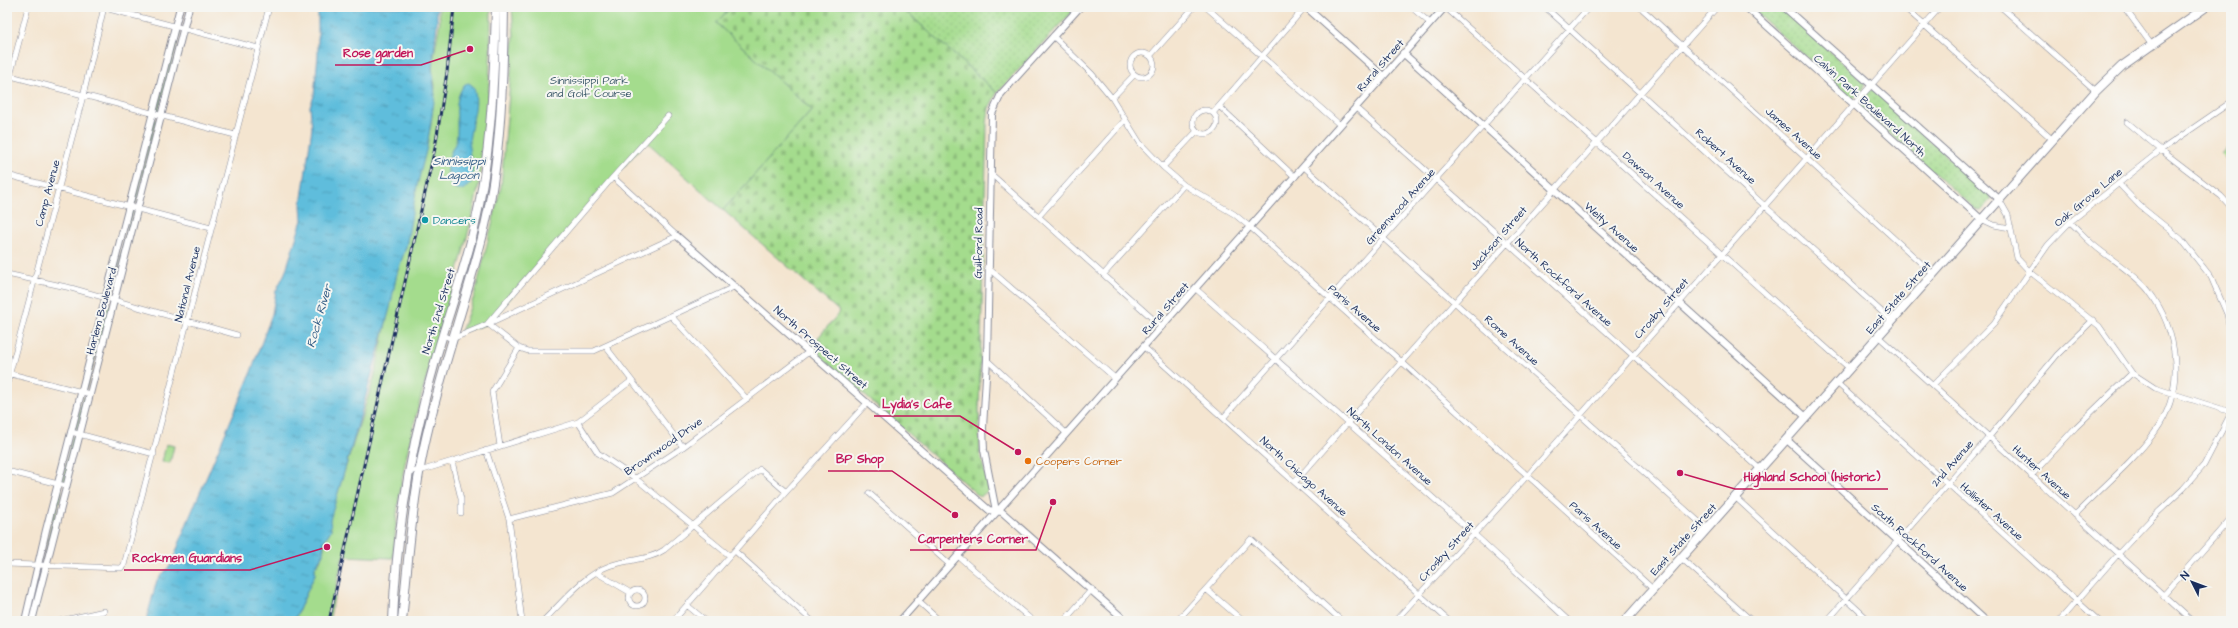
<svg xmlns="http://www.w3.org/2000/svg" width="2238" height="628" font-family="'Architects Daughter',sans-serif">
  <style>
    .grass { fill: url(#grass-dots); stroke: #608676 }
    .cemetery { fill: url(#cemetery-stones); stroke: #608676 }
    .park { fill: #a4dc8d; stroke: #608676 }
    .water { fill: url(#water-ripples); stroke: #3c769d }
    .lines { fill: none; stroke-linecap: round; stroke-linejoin: round }
    .minor-casing { stroke: #888a97; stroke-width: 6 }
    .tertiary-casing { stroke: #888a97; stroke-width: 8 }
    .primary-casing { stroke: #888a97; stroke-width: 10 }
    .minor { stroke: #fff; stroke-width: 5 }
    .tertiary { stroke: #fff; stroke-width: 6 }
    .primary { stroke: #fff; stroke-width: 8 }
    .rail-casing { stroke: #1b2f5e; stroke-width: 3 }
    .rail { stroke: #f6f6f2; stroke-width: 1.5; stroke-dasharray: 4.5; stroke-linecap: butt }
    .culture-dot { fill: #0f9aa8; stroke: #f6f6f2; stroke-width: 1.5 }
    .food-dot { fill: #e8710a; stroke: #f6f6f2; stroke-width: 1.5 }
    .labels { text-anchor: middle; stroke-width: 4; stroke-linejoin: round; paint-order: stroke }
    .street-label { font-size: 11px; fill: #1b2f5e; stroke: #f6f6f2 }
    .park-label { font-size: 11px; fill: #3d5a6a; stroke: #f6f6f2 }
    .culture-label { font-size: 11px; fill: #0d838f; stroke: #f6f6f2; text-anchor: start }
    .food-label { font-size: 11px; fill: #c56008; stroke: #f6f6f2; text-anchor: start }
    .water-label { font-size: 12px; font-style: italic; fill: #2f5a84; stroke: #f6f6f2 }
    .leader { fill: none; stroke: #c2185b; stroke-width: 1.5 }
    .callout-dot { fill: #c2185b; stroke: #f6f6f2; stroke-width: 1.5 }
    .callout-label { font-size: 12px; text-anchor: middle; font-weight: bold; fill: #c2185b; stroke: #f6f6f2; stroke-width: 4; stroke-linejoin: round; paint-order: stroke }
  </style>
  <defs>
    <pattern id="grass-dots" width="8" height="8" patternUnits="userSpaceOnUse"><rect width="8" height="8" fill="#a4dc8d"/><path d="M2 2h.1M6 6h.1" fill="none" stroke="#8dbd7c" stroke-width="1.8" stroke-linecap="round"/></pattern>
    <pattern id="cemetery-stones" width="16" height="16" patternUnits="userSpaceOnUse"><rect width="16" height="16" fill="#a4dc8d"/><path d="M2 7V4a2 2 0 0 1 4 0v3zM10 15v-3a2 2 0 0 1 4 0v3z" fill="#8dbd7c"/></pattern>
    <pattern id="water-ripples" width="26" height="14" patternUnits="userSpaceOnUse"><rect width="26" height="14" fill="#5ebddc"/><path d="M2 4q2-2 4 0t4 0M15 11q2-2 4 0t4 0" fill="none" stroke="#4d9ab6"/></pattern>
  </defs>
  <rect width="100%" height="100%" fill="#f6f6f2"/>
  <filter id="ink" filterUnits="userSpaceOnUse"><feTurbulence type="fractalNoise" baseFrequency=".025" numOctaves="2"/><feDisplacementMap in="SourceGraphic" scale="8" xChannelSelector="R" yChannelSelector="G"/><feConvolveMatrix kernelMatrix="1 2 1 2 8 2 1 2 1" color-interpolation-filters="sRGB"/></filter>
  <filter id="wash" filterUnits="userSpaceOnUse"><feTurbulence type="fractalNoise" baseFrequency=".012" numOctaves="4" result="noise"/><feDisplacementMap in="SourceGraphic" scale="16" xChannelSelector="R" yChannelSelector="G"/><feGaussianBlur stdDeviation="0.9" result="paint"/><feColorMatrix in="noise" values="0 0 0 0 0 0 0 0 0 0 0 0 0 0 0 0 0 1.4 0 .05"/><feComposite in="paint" operator="in"/></filter>
  <g filter="url(#wash)">
    <rect width="100%" height="100%" fill="#f4e5d0"/>
    <!-- grass -->
    <path class="grass" d="M901,7H1077L997,93Z
      M1750,7H1781L1865,83C1866,88 1857,97 1852,98Z
      M179,31L180,32L158,112L157,109L177,32Z
      M1870,90H1874L1989,194L1992,199L1981,211L1976,210L1860,107L1861,101Z
      M156,119L136,203L134,204L154,120Z
      M133,211L112,295L111,297L131,212Z
      M109,304L110,306L86,389L106,305Z
      M83,397L86,398L77,429L75,428Z
      M75,436L76,438L65,481L62,482L72,437Z
      M61,489L62,490L43,562L59,490Z
      M39,571L42,572L29,620L27,621Z"/>
    <!-- cemetery -->
    <path class="cemetery" d="M731,7H901L997,93L989,108L987,124L979,410L980,453L989,490L980,497L810,347L840,312L723,210L812,110L716,23Z"/>
    <!-- park -->
    <path class="park" d="M439,7H491C491,67 488,135 477,194C456,296 414,395 399,498C396,518 395,538 393,558L343,556L329,621H294L315,574V567L320,561L324,549V541L331,530L329,520L374,378L397,273L406,247L415,192L431,125L435,86L432,68L440,21Z
      M512,7H731L716,23L812,110L723,210L646,141L488,324L461,332L475,294L501,187L514,36Z
      M2231,143V164L2221,154Z
      M166,444L174,446L170,463L162,462Z"/>
    <!-- water -->
    <path class="water" d="M318,7H437V24L432,68L435,95L427,147L417,186L406,247L397,273L390,308L357,428L330,520L331,530L324,541L323,554L315,567V574L294,621H146L157,580L171,565L187,523L248,380L272,314L276,291L285,273L302,220L301,205L312,128L310,106L314,96L318,55Z
      M469,83L474,87C480,108 469,125 469,146C469,154 474,173 472,180C472,183 465,189 462,190C455,189 450,187 449,180C447,169 447,160 452,150C453,147 455,145 456,141C460,122 451,101 465,84Z"/>
  </g>
  <g filter="url(#ink)">
    <g class="lines">
      <defs>
        <path id="minor" d="M101,7L258,48
          M1206,7L1340,125
          M1411,7L1430,23
          M1445,7L1849,368
          M1545,7L1892,321
          M1640,7L1933,274
          M1904,7L2053,140
          M2001,7L2096,91
          M2124,7L2151,44
          M1053,36L1092,74L1112,98L1140,143L1163,167L1184,185L1234,214L1250,227L1403,363L1653,589
          M1130 65a12 12 0 1 1 24 0a12 12 0 1 1-24 0Z
          M1150,56L1194,7
          M7,75L235,135
          M7,88L28,7
          M1112,98L1134,75
          M1219,106L1295,177
          M1356,108L1760,469
          M1193 122a12 12 0 1 1 24 0a12 12 0 1 1-24 0Z
          M1213,113L1305,7
          M2127,122L2161,150L2221,196L2231,207
          M1163,167L1197,131
          M1304,167L1707,529
          M990,173L1162,327
          M7,175L211,228
          M2119,184L2140,206L2181,239L2211,277L2227,314L2231,335
          M1999,199L2008,215L2017,258L2029,271L2099,326L2132,373L2155,388L2231,412
          M1039,216L1125,120
          M1981,219L1994,225L2010,228
          M2070,222C2079,230 2087,240 2096,247C2113,261 2134,273 2148,290C2179,330 2186,390 2155,432C2132,463 2101,488 2075,515
          M987,267L1115,378
          M7,274L71,288L237,335
          M1104,274L1184,185
          M1196,289L1474,534L1569,621
          M672,317L747,399
          M488,323L613,177L668,116
          M488,324L519,348L528,351H594L736,286
          M443,335L452,339L481,327L677,236L613,177
          M1879,337L2192,621
          M606,347L683,447
          M1144,347L1449,621
          M987,360L1066,433
          M7,373L90,394
          M1837,383L2099,621
          M7,384L83,96L104,7
          M1933,385L1994,323L2048,245L2070,222L2161,150L2231,102
          M1224,417L1589,7
          M578,422L598,453L635,478L730,556
          M71,432L154,454
          M500,446L492,392L519,348
          M486,450L509,519L522,621
          M452,461L461,499V513
          M7,471L66,486
          M409,471H420L578,422L631,381
          M2031,476L2076,427L2132,373
          M1295,482L1717,7
          M869,493L950,565
          M1735,497L1870,621
          M509,519L613,493L683,447L810,351
          M735,551L812,621
          M958,556L1033,621
          M1681,558L1752,621
          M7,564L121,568L124,565L269,7
          M597,573L631,593
          M1206,589L1243,621
          M629 598a8 8 0 1 1 16 0a8 8 0 1 1-16 0Z
          M2163,596L2231,518
          M918,601L940,621
          M688,606L706,621
          M60,621L104,611
          M543,621C563,602 582,576 609,566C627,559 648,561 664,550L760,469L786,492
          M673,621L786,492L868,402
          M1064,621L1092,589
          M1177,621L1251,539L1342,621
          M1395,621L1527,476L1940,7
          M1827,621L1989,437L2057,355L2093,320
          M2059,621L2118,554L2152,518L2183,489L2204,465L2231,413"/>
        <path id="tertiary" d="M1306,7L1383,76
          M1746,7L1981,219
          M1784,7L1999,199
          M1403,53L1806,417
          M677,236L989,510L1002,512L1126,621
          M1787,440L1986,621
          M996,511L984,450L983,428L987,360L992,114L1001,94L1080,7
          M25,621L46,530L180,7
          M32,621L189,7
          M900,621L1445,7"/>
        <path id="primary" d="M393,621C396,532 411,444 436,358C448,315 464,272 474,229C491,156 494,81 496,7
          M402,621C408,563 412,504 424,447C439,376 464,308 482,238C501,163 503,84 504,7
          M1625,621L2096,91L2122,66L2206,7"/>
      </defs>
      <!-- minor casing -->
      <use href="#minor" class="minor-casing"/>
      <!-- tertiary casing -->
      <use href="#tertiary" class="tertiary-casing"/>
      <!-- primary casing -->
      <use href="#primary" class="primary-casing"/>
      <!-- minor -->
      <use href="#minor" class="minor"/>
      <!-- tertiary -->
      <use href="#tertiary" class="tertiary"/>
      <!-- primary -->
      <use href="#primary" class="primary"/>
      <defs>
        <path id="rail" d="M329,621L435,148L447,72L454,7"/>
      </defs>
      <!-- rail casing -->
      <use href="#rail" class="rail-casing"/>
      <!-- rail -->
      <use href="#rail" class="rail"/>
    </g>
  </g>
  <!-- markers -->
  <circle class="culture-dot" cx="425" cy="220" r="4"/>
  <circle class="food-dot" cx="1028" cy="461" r="4"/>
  <g class="labels">
    <!-- street labels -->
    <g class="street-label">
      <text transform="translate(1380 65) rotate(-49)" y="4">Rural Street</text>
      <text transform="translate(1870 105) rotate(42)" y="4">Calvin Park Boulevard North</text>
      <text transform="translate(1794 133) rotate(42)" y="4">James Avenue</text>
      <text transform="translate(1726 156) rotate(42)" y="4">Robert Avenue</text>
      <text transform="translate(1654 180) rotate(42)" y="4">Dawson Avenue</text>
      <text transform="translate(47 193) rotate(-75)" y="4">Camp Avenue</text>
      <text transform="translate(2088 197) rotate(-40)" y="4">Oak Grove Lane</text>
      <text transform="translate(1400 206) rotate(-48)" y="4">Greenwood Avenue</text>
      <text transform="translate(1612 227) rotate(42)" y="4">Welty Avenue</text>
      <text transform="translate(1498 238) rotate(-49)" y="4">Jackson Street</text>
      <text transform="translate(978 243) rotate(-89)" y="4">Guilford Road</text>
      <text transform="translate(1564 282) rotate(42)" y="4">North Rockford Avenue</text>
      <text transform="translate(187 284) rotate(-76)" y="4">National Avenue</text>
      <text transform="translate(1898 297) rotate(-49)" y="4">East State Street</text>
      <text transform="translate(1165 308) rotate(-49)" y="4">Rural Street</text>
      <text transform="translate(1355 308) rotate(41)" y="4">Paris Avenue</text>
      <text transform="translate(1661 308) rotate(-49)" y="4">Crosby Street</text>
      <text transform="translate(101 311) rotate(-75)" y="4">Harlem Boulevard</text>
      <text transform="translate(438 311) rotate(-73)" y="4">North 2nd Street</text>
      <text transform="translate(1512 340) rotate(42)" y="4">Rome Avenue</text>
      <text transform="translate(821 347) rotate(41)" y="4">North Prospect Street</text>
      <text transform="translate(663 446) rotate(-35)" y="4">Brownwood Drive</text>
      <text transform="translate(1390 446) rotate(42)" y="4">North London Avenue</text>
      <text transform="translate(1952 463) rotate(-49)" y="4">2nd Avenue</text>
      <text transform="translate(2042 472) rotate(42)" y="4">Hunter Avenue</text>
      <text transform="translate(1304 476) rotate(42)" y="4">North Chicago Avenue</text>
      <text transform="translate(1992 511) rotate(42)" y="4">Hollister Avenue</text>
      <text transform="translate(1596 525) rotate(42)" y="4">Paris Avenue</text>
      <text transform="translate(1683 539) rotate(-48)" y="4">East State Street</text>
      <text transform="translate(1920 547) rotate(42)" y="4">South Rockford Avenue</text>
      <text transform="translate(1446 551) rotate(-48)" y="4">Crosby Street</text>
    </g>
    <!-- park labels -->
    <g class="park-label">
      <text x="589" y="84">Sinnissippi Park<tspan x="589" dy="13">and Golf Course</tspan></text>
    </g>
    <!-- culture labels -->
    <g class="culture-label">
      <text x="433" y="224">Dancers</text>
    </g>
    <!-- food labels -->
    <g class="food-label">
      <text x="1036" y="465">Coopers Corner</text>
    </g>
    <!-- water labels -->
    <g class="water-label">
      <text x="459" y="165">Sinnissippi<tspan x="459" dy="14">Lagoon</tspan></text>
      <text transform="translate(319 316) rotate(-74)" y="4">Rock River</text>
    </g>
  </g>
  <!-- callouts -->
  <path class="leader" d="M470 49L421 65H335M1018 452L960 416H874M955 515L892 471H828M1680 473L1735 489H1888M1053 502L1036 550H910M327 547L250 570H124"/>
  <g class="callout-dot">
    <circle cx="470" cy="49" r="4"/>
    <circle cx="1018" cy="452" r="4"/>
    <circle cx="955" cy="515" r="4"/>
    <circle cx="1680" cy="473" r="4"/>
    <circle cx="1053" cy="502" r="4"/>
    <circle cx="327" cy="547" r="4"/>
  </g>
  <g class="callout-label">
    <text x="378" y="57">Rose garden</text>
    <text x="917" y="408">Lydia's Cafe</text>
    <text x="860" y="463">BP Shop</text>
    <text x="1812" y="481">Highland School (historic)</text>
    <text x="973" y="543">Carpenters Corner</text>
    <text x="187" y="562">Rockmen Guardians</text>
  </g>
  <!-- margin -->
  <rect width="2238" height="628" fill="none" stroke="#f6f6f2" stroke-width="24"/>
  <!-- north arrow -->
  <g transform="translate(2192 582) rotate(312)" stroke="#f6f6f2" stroke-width="3" paint-order="stroke">
  <path d="M0-3L7 15L0 10L-7 15Z" fill="#1b2f5e"/>
  <text y="-6" font-size="11" font-weight="bold" text-anchor="middle" fill="#1b2f5e">N</text>
  </g>
</svg>
